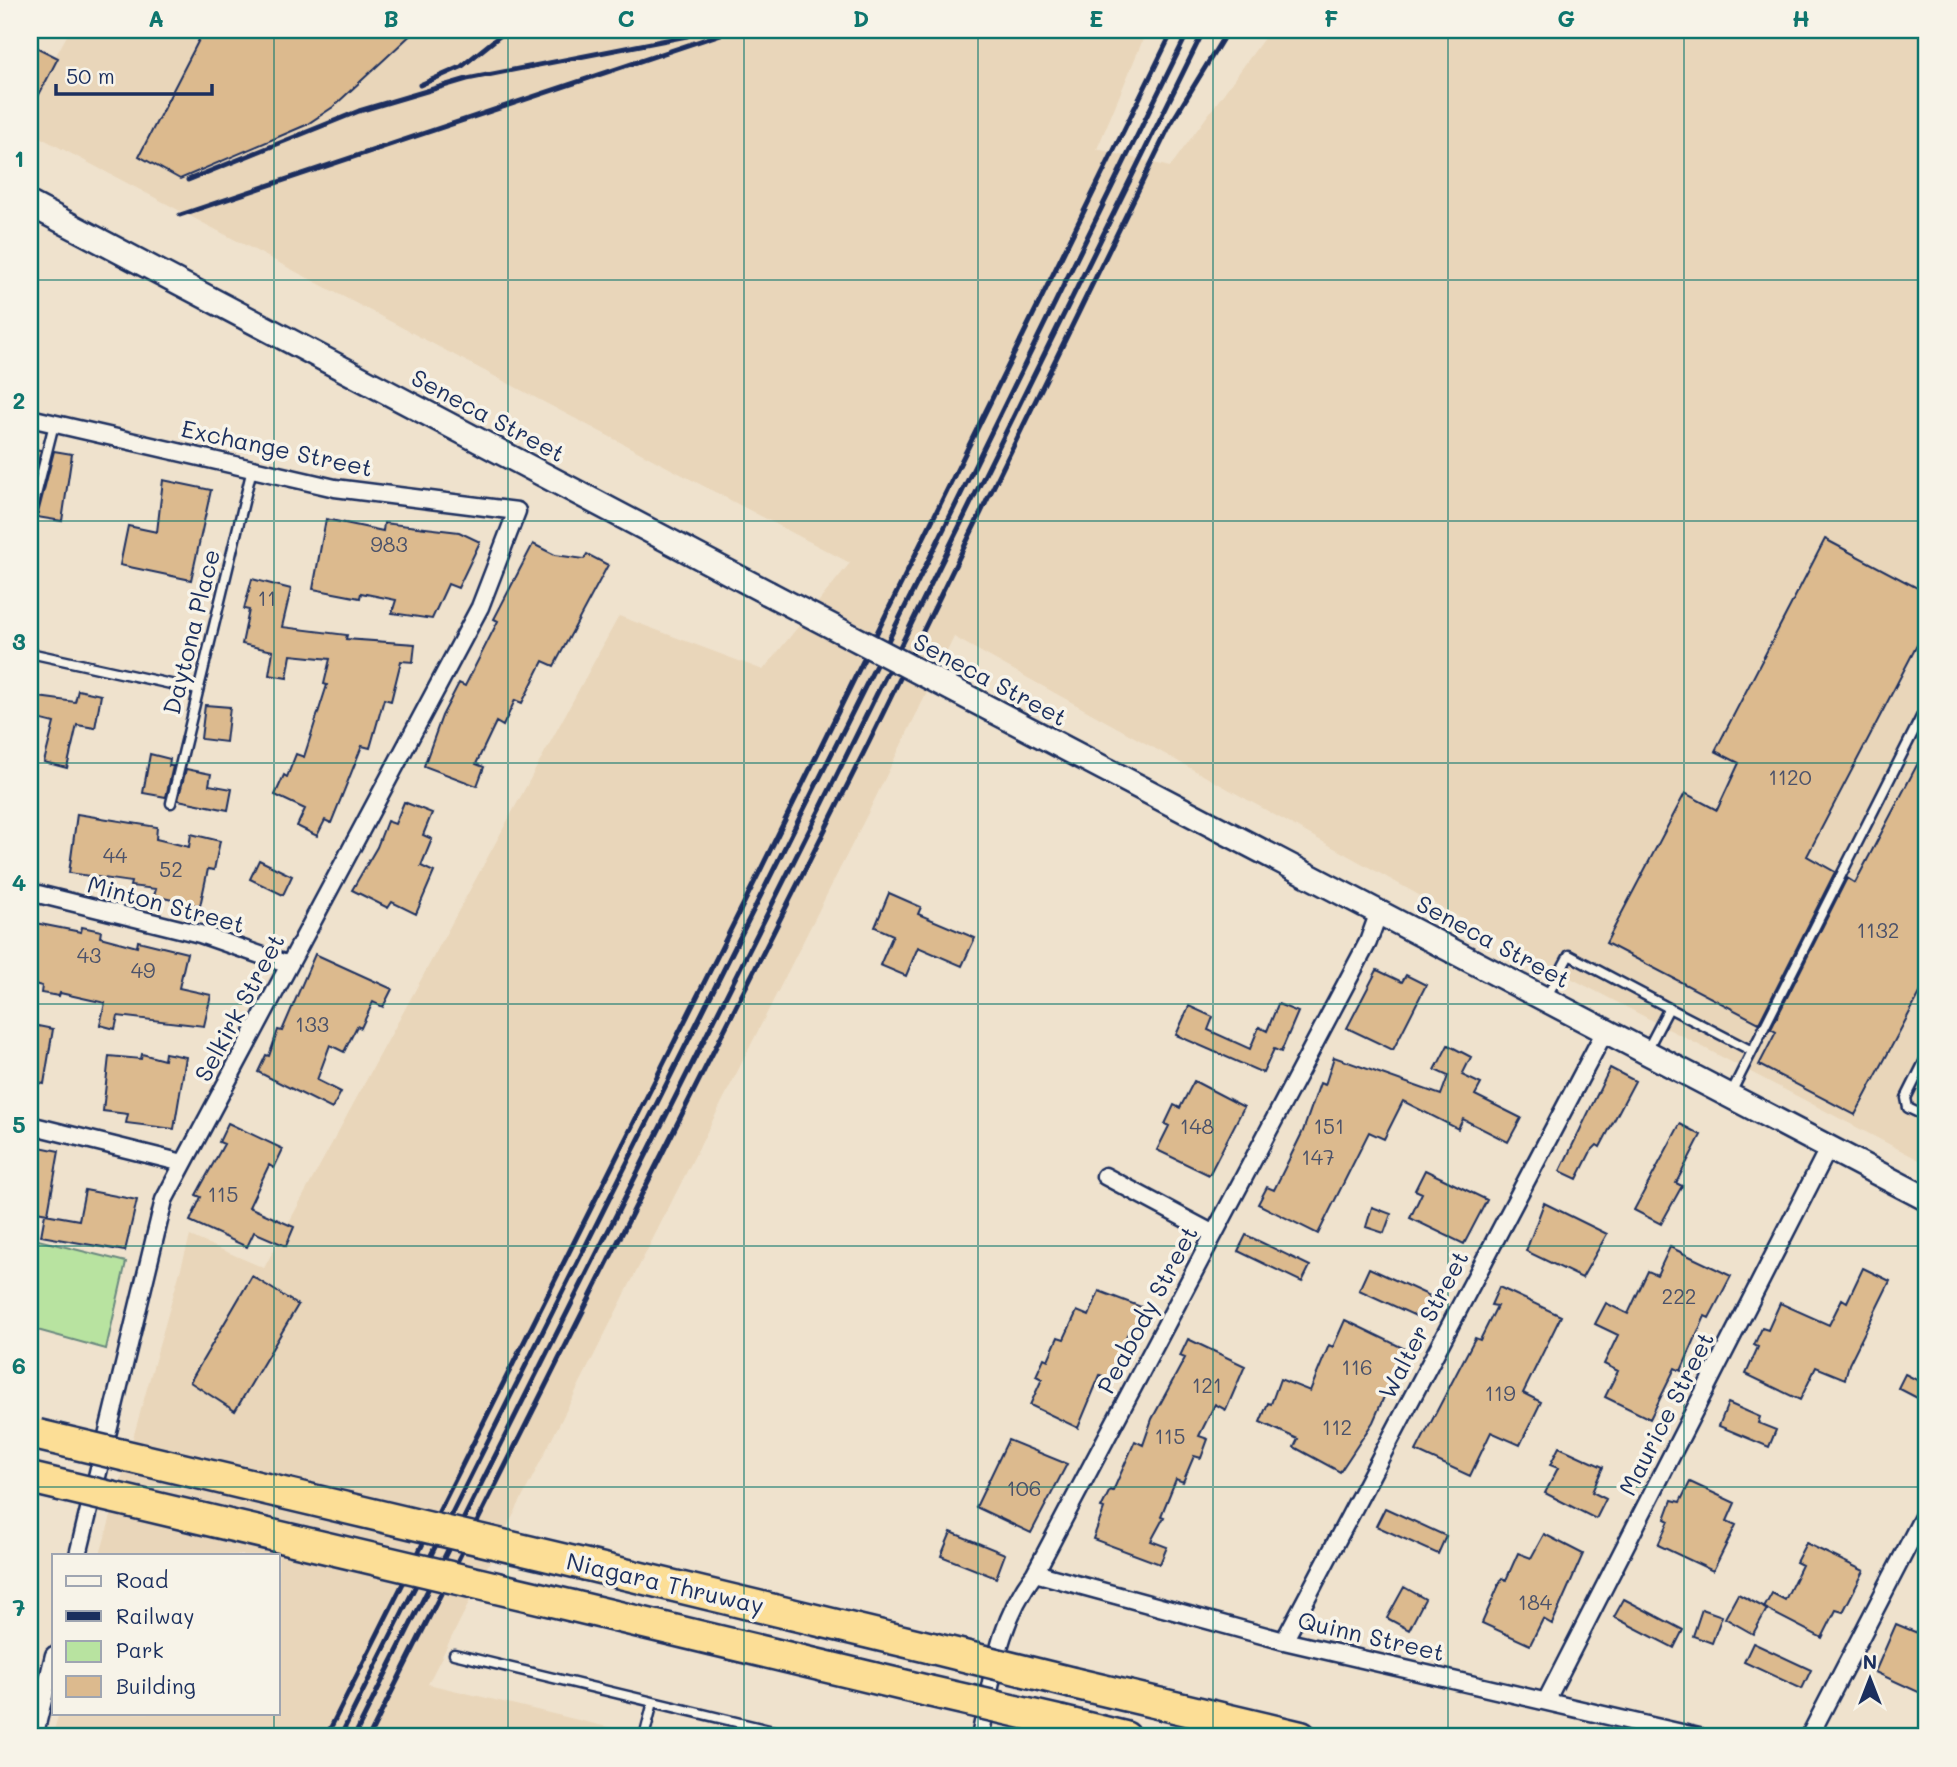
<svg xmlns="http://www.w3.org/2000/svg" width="1957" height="1767" font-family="Mali,sans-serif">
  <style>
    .built { fill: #e9d6ba }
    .green { fill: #b8e3a0; stroke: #6a897f; stroke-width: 2 }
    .building { fill: #dcba8e; stroke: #1b2f5e; stroke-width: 2 }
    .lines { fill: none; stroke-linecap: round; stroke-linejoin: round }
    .service-casing { stroke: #1b2f5e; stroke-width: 13 }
    .minor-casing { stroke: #1b2f5e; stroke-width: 21 }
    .secondary-casing { stroke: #1b2f5e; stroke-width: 28 }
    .motorway-casing { stroke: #1b2f5e; stroke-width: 35 }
    .service { stroke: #f7f3e8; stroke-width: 8 }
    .minor { stroke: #f7f3e8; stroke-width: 16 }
    .secondary { stroke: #f7f3e8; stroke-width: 23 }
    .motorway { stroke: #fcde96; stroke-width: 30 }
    .rail { stroke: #1b2f5e; stroke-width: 5 }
    .secondary-bridge-casing { stroke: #1b2f5e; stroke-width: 28; stroke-linecap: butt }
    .motorway-bridge-casing { stroke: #1b2f5e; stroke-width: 35; stroke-linecap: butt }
    .secondary-bridge { stroke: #f7f3e8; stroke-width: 23 }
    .motorway-bridge { stroke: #fcde96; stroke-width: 30 }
    .grid { fill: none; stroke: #0f766e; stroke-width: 2; stroke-opacity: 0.55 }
    .labels { text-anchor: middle; stroke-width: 7; stroke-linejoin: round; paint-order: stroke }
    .number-label { font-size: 21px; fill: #4b526a }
    .street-label { font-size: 24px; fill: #1b2f5e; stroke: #f7f3e8 }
    .neatline { fill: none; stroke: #0f766e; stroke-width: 2.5 }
    .grid-label { font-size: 23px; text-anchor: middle; font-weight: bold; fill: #0f766e }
  </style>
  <rect width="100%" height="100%" fill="#efe2cd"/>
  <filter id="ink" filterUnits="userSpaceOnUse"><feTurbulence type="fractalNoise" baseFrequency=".0143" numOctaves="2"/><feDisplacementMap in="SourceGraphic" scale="14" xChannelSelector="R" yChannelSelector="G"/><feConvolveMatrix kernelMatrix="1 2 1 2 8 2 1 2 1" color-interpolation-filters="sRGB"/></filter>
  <g filter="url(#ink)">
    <!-- built -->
    <path class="built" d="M70,30H1147L1097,149L1170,167L1270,30H1927V1164L1538,961L954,637L868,813L428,1684L649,1737H52L59,1713H278V1555H100L190,1236L264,1268L619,616L763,670L850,563L30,132V103Z"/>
    <!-- green -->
    <path class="green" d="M30,1238L126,1262L106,1349L30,1328Z"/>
    <!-- building -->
    <path class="building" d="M204,30H416L333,107L306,125L180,179L139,156Z
      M30,44L58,58L30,112Z
      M30,449L41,450L30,493Z
      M54,451L72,454L62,521L37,517Z
      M163,480L211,490L191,580L120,565L128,526L157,532Z
      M326,519L383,531L384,523L459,532L480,542L458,588L448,584L432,619L392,613L396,600L361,593L360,598L313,589Z
      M1825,539L1927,593V626L1807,856L1835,872L1759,1023L1606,943L1685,793L1717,810L1739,763L1715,751Z
      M533,544L555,555L584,559L587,554L608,565L554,666L543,661L522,703L515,700L503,726L496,722L476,764L484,767L477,786L424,766L442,716L459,683L465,686L498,621L494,619Z
      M252,579L291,589L282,627L347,635L346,639L415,644L413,662L401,661L391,701L384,699L370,748L362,746L331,823L325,820L317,836L297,826L305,809L275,795L284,775L287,777L296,754L304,757L327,685L324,684L330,659L291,655L287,678L269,675L273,651L242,644L249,610L244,609Z
      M78,690L101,695L95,728L77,725L67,768L44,762L54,723L30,717V696L75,702Z
      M205,705L230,707L226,742L201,739Z
      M1927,746V980L1855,1115L1759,1065L1776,1032L1771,1029L1847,878L1855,883Z
      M150,754L170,759L169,766H173L166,797L143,793Z
      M186,769L211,774L209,785L232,789L228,810L178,800Z
      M404,802L432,813L423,835L432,839L421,866L434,872L416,914L392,902L388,908L352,890L377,847L387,821L395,824Z
      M77,814L157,827L156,839L189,847L191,834L220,841L214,870L208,869L200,906L154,896L156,889L130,886L131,882L69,873Z
      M259,860L292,876L283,895L250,879Z
      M889,893L921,907L918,914L975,938L962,966L918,947L906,976L880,965L893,935L875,927Z
      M30,922L81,932L82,927L101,931L100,937L137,947L138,941L187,953L179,988L211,995L204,1026L118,1016L115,1029L100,1025L105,1003L60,993L59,996L41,993L42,986L30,983Z
      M315,954L392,989L383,1007L373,1002L361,1028L357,1026L344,1052L330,1045L317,1080L341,1092L332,1109L258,1072L266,1055L269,1056L278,1030L282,1031Z
      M1377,970L1402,982L1406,975L1426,985L1393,1050L1347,1028Z
      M1278,1004L1298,1012L1281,1052L1274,1049L1263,1073L1176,1035L1189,1006L1213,1017L1208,1030L1250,1049L1259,1027L1267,1031Z
      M33,1025L53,1029L44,1084L30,1081V1040Z
      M1448,1045L1471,1057L1462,1075L1481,1084L1475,1095L1521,1118L1508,1142L1463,1119L1458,1129L1403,1101L1384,1139L1369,1132L1318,1234L1258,1204L1267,1187L1274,1190L1303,1131L1320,1083L1325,1085L1334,1057L1441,1095L1448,1076L1435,1070Z
      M165,1053L186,1057L174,1129L126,1123L128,1114L103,1111L109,1056L141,1059L142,1054L164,1060Z
      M1610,1068L1635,1081L1600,1147L1597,1145L1591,1151L1577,1179L1560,1171Z
      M1194,1081L1244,1107L1209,1175L1157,1150L1169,1126L1165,1124L1174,1105L1180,1108Z
      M228,1123L283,1149L274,1168L269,1165L249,1207L294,1227L286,1246L254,1232L247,1247L190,1221L201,1197L196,1195L224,1144L219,1142Z
      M1680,1124L1701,1135L1676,1183L1682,1186L1661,1224L1634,1210Z
      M30,1145L59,1151L48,1213L30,1210Z
      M1425,1170L1487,1200L1464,1244L1410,1218L1422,1193L1415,1190Z
      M85,1190L137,1200L125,1251L41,1236L45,1214L79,1220Z
      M1544,1203L1607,1234L1582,1278L1526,1251Z
      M1372,1207L1391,1214L1384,1233L1366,1227Z
      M1246,1235L1310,1266L1302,1282L1238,1251Z
      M1670,1247L1731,1276L1709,1318L1705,1316L1681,1371L1675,1368L1650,1419L1605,1397L1618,1371L1604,1364L1618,1335L1595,1324L1606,1303L1628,1314L1648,1271L1657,1275Z
      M1369,1268L1430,1296L1420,1318L1359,1290Z
      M1863,1268L1890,1281L1849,1364L1845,1379L1816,1367L1800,1400L1746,1374L1758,1347L1754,1345L1762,1328L1768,1330L1780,1303L1829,1325L1842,1299L1847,1302Z
      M252,1276L298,1305L235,1411L190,1382Z
      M1499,1287L1561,1316L1523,1393L1541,1402L1520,1445L1491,1432L1470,1476L1416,1451L1475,1338L1480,1340L1497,1306L1491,1305Z
      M1099,1291L1144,1308L1137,1328L1131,1326L1116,1359L1118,1360L1111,1379L1100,1375L1078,1428L1030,1405L1042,1379L1036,1376L1044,1358L1048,1360L1058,1337L1064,1339L1077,1311L1089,1316Z
      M1345,1320L1405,1349L1373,1422L1340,1472L1294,1447L1298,1439L1260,1422L1268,1403L1271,1404L1280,1379L1310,1391L1329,1345L1333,1347Z
      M1188,1339L1245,1366L1226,1410L1215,1404L1199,1436L1208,1439L1201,1458L1194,1456L1183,1482L1176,1479L1161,1516L1164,1517L1151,1541L1167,1547L1160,1564L1093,1539L1104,1509L1101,1508L1110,1490L1113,1491L1135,1441L1143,1445L1152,1419L1185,1358L1180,1356Z
      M1905,1374L1927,1385V1403L1898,1388Z
      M1728,1403L1760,1417L1758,1423L1776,1430L1769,1447L1719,1426Z
      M1008,1440L1067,1464L1031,1533L976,1507Z
      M1559,1447L1603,1467L1592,1492L1606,1499L1596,1519L1545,1493L1558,1468L1550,1465Z
      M1690,1482L1735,1503L1727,1521L1736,1525L1713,1571L1658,1545L1669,1521L1665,1519L1672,1500L1680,1502Z
      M1385,1508L1446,1536L1438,1554L1376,1526Z
      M951,1532L1005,1554L996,1578L941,1556Z
      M1544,1534L1583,1554L1552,1624L1543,1619L1530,1645L1482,1623L1502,1578L1506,1580L1518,1553L1531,1558Z
      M1806,1543L1864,1571L1843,1612L1836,1610L1822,1638L1764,1608L1772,1593L1785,1600L1802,1565L1796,1562Z
      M1404,1587L1425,1599L1409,1630L1387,1618Z
      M1738,1594L1767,1609L1753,1634L1725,1618Z
      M1624,1599L1683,1630L1674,1648L1614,1617Z
      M1702,1609L1722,1616L1712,1643L1693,1636Z
      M1896,1624L1927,1637V1696L1875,1672Z
      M1753,1643L1811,1670L1802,1689L1744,1662Z"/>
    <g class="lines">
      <defs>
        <path id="service" d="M30,519L54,424
          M30,653L198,690
          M171,803L252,469
          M1547,996L1569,955L1669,1008L1647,1050
          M1669,1008L1752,1051
          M1927,1056L1906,1098L1908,1108L1927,1117
          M1731,1093L1922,715L1927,711
          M454,1654L798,1737
          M644,1737L653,1702"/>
        <path id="minor" d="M30,418L335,488L517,511L480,607L164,1200L78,1555
          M30,892L200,934L289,965
          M30,1125L183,1163
          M1105,1176L1214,1234
          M1035,1573L1284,1641L1699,1737
          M1284,1641L1605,1031
          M1546,1701L1829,1147
          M34,1737L54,1655
          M980,1737C993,1677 997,1623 1035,1573L1368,942L1379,912
          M1809,1737L1927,1509"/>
        <path id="secondary" d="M30,204L768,593
          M992,710L1927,1199"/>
        <path id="motorway" d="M587,1565L932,1648
          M573,1606L928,1691
          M1073,1683L1301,1737
          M1063,1722L1125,1737"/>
      </defs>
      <!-- service casing -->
      <use href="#service" class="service-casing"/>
      <!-- minor casing -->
      <use href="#minor" class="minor-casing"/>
      <!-- secondary casing -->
      <use href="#secondary" class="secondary-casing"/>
      <!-- motorway casing -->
      <use href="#motorway" class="motorway-casing"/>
      <!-- service -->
      <use href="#service" class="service"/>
      <!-- minor -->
      <use href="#minor" class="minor"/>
      <!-- secondary -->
      <use href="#secondary" class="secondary"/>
      <!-- motorway -->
      <use href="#motorway" class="motorway"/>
      <!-- rail -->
      <path class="rail" d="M420,85L461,67L507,30
        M188,180L359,111L467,79L687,36
        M180,215L733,30
        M326,1737L758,875L1173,30
        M340,1737L931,555L1189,30
        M354,1737L823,803L1204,30
        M369,1737L869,742L1170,125L1228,30"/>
      <defs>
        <path id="secondary-bridge" d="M768,593L992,710"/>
        <path id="motorway-bridge" d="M38,1435L587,1565
          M30,1478L573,1606
          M932,1648L1073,1683
          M928,1691L1063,1722"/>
      </defs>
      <!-- secondary-bridge casing -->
      <use href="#secondary-bridge" class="secondary-bridge-casing"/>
      <!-- motorway-bridge casing -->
      <use href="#motorway-bridge" class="motorway-bridge-casing"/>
      <!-- secondary-bridge -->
      <use href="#secondary-bridge" class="secondary-bridge"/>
      <!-- motorway-bridge -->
      <use href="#motorway-bridge" class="motorway-bridge"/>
    </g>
  </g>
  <!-- grid -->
  <path class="grid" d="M274,30V1555M508,30V1737M744,30V1737M978,30V1737M1213,30V1737M1448,30V1737M1684,30V1737M30,280H1927M30,521H1927M30,763H1927M30,1004H1927M30,1246H1927M30,1487H1927M274,1713V1737"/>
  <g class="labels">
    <!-- number labels -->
    <g class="number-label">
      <text x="389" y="552">983</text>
      <text x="267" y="606">11</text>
      <text x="1790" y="785">1120</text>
      <text x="115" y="863">44</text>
      <text x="171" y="877">52</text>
      <text x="1878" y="938">1132</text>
      <text x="89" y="963">43</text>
      <text x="143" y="978">49</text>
      <text x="312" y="1032">133</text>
      <text x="1197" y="1134">148</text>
      <text x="1329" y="1134">151</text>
      <text x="1318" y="1165">147</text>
      <text x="223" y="1202">115</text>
      <text x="1679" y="1304">222</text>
      <text x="1357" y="1375">116</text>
      <text x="1207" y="1393">121</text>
      <text x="1500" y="1401">119</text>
      <text x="1337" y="1435">112</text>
      <text x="1170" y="1444">115</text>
      <text x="1024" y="1496">106</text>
      <text x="1535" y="1610">184</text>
    </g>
    <!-- street labels -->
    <g class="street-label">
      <text transform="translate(488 416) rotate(28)" y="8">Seneca Street</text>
      <text transform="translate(277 449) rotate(12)" y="8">Exchange Street</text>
      <text transform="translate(192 632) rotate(-76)" y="8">Daytona Place</text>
      <text transform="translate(990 680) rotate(28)" y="8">Seneca Street</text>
      <text transform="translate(166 905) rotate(15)" y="8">Minton Street</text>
      <text transform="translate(1493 942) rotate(28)" y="8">Seneca Street</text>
      <text transform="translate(240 1008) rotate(-62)" y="8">Selkirk Street</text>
      <text transform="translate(1148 1310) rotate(-62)" y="8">Peabody Street</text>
      <text transform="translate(1424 1325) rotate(-62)" y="8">Walter Street</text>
      <text transform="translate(1667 1414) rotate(-63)" y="8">Maurice Street</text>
      <text transform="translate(665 1584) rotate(13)" y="8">Niagara Thruway</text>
      <text transform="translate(1371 1637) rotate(13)" y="8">Quinn Street</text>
    </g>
  </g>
  <!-- margin -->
  <rect width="1957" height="1767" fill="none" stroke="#f7f3e8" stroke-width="77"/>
  <!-- legend -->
  <rect x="52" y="1554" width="228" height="161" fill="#f7f3e8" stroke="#9fa5b1" stroke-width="2"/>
  <rect x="66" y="1576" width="35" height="10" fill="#f7f3e8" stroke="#9fa5b1" stroke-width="2"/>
  <text x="116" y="1588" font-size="21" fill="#1b2f5e">Road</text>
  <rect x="66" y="1611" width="35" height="10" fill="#1b2f5e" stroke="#9fa5b1" stroke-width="2"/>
  <text x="116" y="1624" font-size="21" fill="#1b2f5e">Railway</text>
  <rect x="66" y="1641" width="35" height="21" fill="#b8e3a0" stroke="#9fa5b1" stroke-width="2"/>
  <text x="116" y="1658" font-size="21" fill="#1b2f5e">Park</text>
  <rect x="66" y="1676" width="35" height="21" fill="#dcba8e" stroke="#9fa5b1" stroke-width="2"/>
  <text x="116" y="1694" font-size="21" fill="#1b2f5e">Building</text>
  <!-- north arrow -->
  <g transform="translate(1870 1679)" stroke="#f7f3e8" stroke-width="5" paint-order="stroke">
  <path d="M0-5L12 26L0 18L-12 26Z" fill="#1b2f5e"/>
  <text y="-10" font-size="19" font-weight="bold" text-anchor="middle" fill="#1b2f5e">N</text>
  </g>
  <!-- scale -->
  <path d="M56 84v10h156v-10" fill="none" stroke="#1b2f5e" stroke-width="3.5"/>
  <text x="66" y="84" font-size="21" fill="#1b2f5e" stroke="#f7f3e8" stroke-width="5" paint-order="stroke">50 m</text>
  <rect x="38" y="38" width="1880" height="1690" class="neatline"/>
  <g class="grid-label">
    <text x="156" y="27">A</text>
    <text x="391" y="27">B</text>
    <text x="626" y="27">C</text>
    <text x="861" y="27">D</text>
    <text x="1096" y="27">E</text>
    <text x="1331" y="27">F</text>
    <text x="1566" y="27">G</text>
    <text x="1801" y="27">H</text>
    <text x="19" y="167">1</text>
    <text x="19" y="409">2</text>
    <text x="19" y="650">3</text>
    <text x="19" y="891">4</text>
    <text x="19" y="1133">5</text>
    <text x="19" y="1374">6</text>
    <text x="19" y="1616">7</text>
  </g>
</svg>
